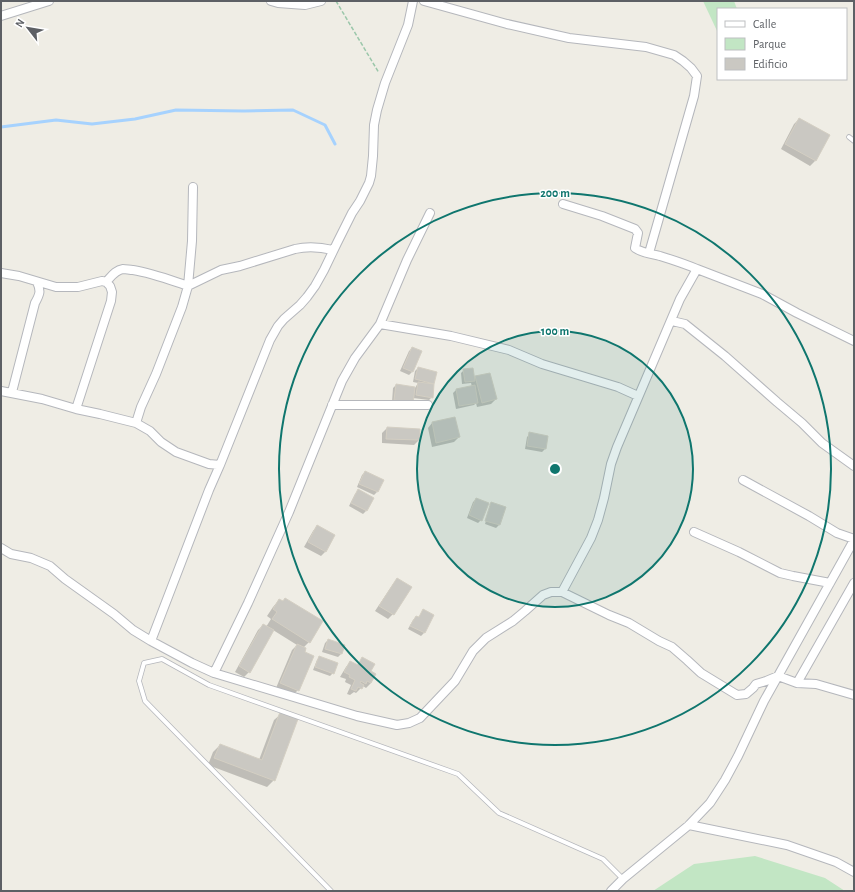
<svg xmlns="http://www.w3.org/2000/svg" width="855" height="892" font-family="'Alegreya Sans',sans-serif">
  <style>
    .green { fill: #c2e6c4 }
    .shadow { fill: #0003 }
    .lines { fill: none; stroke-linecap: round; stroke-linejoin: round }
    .stream { stroke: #a6d2fe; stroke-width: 3 }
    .building { fill: #cac8c2; stroke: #d4cfc3 }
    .service-casing { stroke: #b5b7bc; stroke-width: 5.5 }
    .minor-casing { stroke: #b5b7bc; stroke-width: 10 }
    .path { stroke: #9bc7aa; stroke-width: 1.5; stroke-dasharray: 4 2; stroke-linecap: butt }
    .service { stroke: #fff; stroke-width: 4 }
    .minor { stroke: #fff; stroke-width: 8 }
    .ring { fill: none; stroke: #0f766e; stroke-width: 2 }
    .centre { fill: #0f766e; stroke: #fff; stroke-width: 2 }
    .ring-label { font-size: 12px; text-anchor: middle; font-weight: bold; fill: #0f766e; stroke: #fff; stroke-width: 3; stroke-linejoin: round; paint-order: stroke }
  </style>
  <rect width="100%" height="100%" fill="#efede5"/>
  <!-- green -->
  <path class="green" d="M703,1H734L737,9H718V33Z
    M755,856L825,878L845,891H653L694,864Z"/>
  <!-- shadow -->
  <path class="shadow" d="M799,119L829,135L815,161L810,166L781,149L794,124Z
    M412,348L421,352L412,372L409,375L400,371L409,351Z
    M418,368L433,383L431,385L432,397L429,400L413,398L412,404L392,402L393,388L396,385L415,388L418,383L413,382L415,371Z
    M464,370L473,379L476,377L496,399L491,404L477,407L476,403L474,405L456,409L453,393L456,390L472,387L471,383L462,384L461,373Z
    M432,423L459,437L454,442L432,447L428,428Z
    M387,428L419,430V440L414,445L382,443V433Z
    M530,434L545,449L542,452L525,449L527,437Z
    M365,472L377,492L374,495L357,487L362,475Z
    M358,491L366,511L363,514L349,506L355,494Z
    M476,499L481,520L478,523L467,518L473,502Z
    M492,503L504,507L499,525L496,528L485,524L491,505H489Z
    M317,526L326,551L321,556L304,547L313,531Z
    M397,579L393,614L388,619L375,611L393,584Z
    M279,600L309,642L303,648L298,690L293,695L276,688L292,650L297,645L273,630L249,672L244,677L235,672L258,630L263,625L266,627L271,619L267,616L273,607Z
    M423,611L433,616L424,633L421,636L408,629L413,620L416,617L418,618Z
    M328,640L344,645L341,654L338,657L322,652L325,643Z
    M320,657L333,673L330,676L313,670L317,660Z
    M362,659L370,671L375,674L371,683L366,688L363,686L356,693L354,692L350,695L347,694L351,685L345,682L346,679L340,677L346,667L350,662L357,665Z
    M281,714L274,780L267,787L208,765L213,752L220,745L259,760L274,720Z"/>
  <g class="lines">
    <!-- stream -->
    <path class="stream" d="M1,127L56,120L92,124L135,119L176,110L244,111L293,110L325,125L335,144"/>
  </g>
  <!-- building -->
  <path class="building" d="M799,118L830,135L816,161L785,144Z
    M412,347L422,351L413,372L403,368Z
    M418,367L437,372L434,384L415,379Z
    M473,368L475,381L465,382L463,369Z
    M490,373L497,399L482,403L475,376Z
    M418,382L434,384L433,398L416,395Z
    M396,384L415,387L413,404L401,403L402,401L394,400Z
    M475,385L478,403L459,406L456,389Z
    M455,417L460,437L436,443L432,422Z
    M387,427L420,429V440L386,439Z
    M529,432L548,436L546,449L527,446Z
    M365,471L384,480L378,492L359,484Z
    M358,489L374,498L367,511L351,503Z
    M476,498L489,503L482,521L469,515Z
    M491,502L506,507L500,525L485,521Z
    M317,525L335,535L326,552L308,542Z
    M397,578L412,587L394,615L379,606Z
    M285,598L323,621L310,643L272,619L277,612L273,609L279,599L283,601Z
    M423,609L434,615L425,633L410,626L416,616L419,617Z
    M263,624L274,630L250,673L239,666Z
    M328,639L345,645L342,654L325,649Z
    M297,644L306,648L305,652L314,656L299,691L280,683Z
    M319,656L338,663L334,674L315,667Z
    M362,657L375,664L371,671L376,674L371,683L367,681L366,684L361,681L360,683L364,685L362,689L358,687L356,691L351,689L355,680L349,677L350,675L344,672L350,661L358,665Z
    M280,712L298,719L275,781L214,758L220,744L262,760Z"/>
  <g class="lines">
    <defs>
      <path id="service" d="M849,137L854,141
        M331,891L145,701L139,681L144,663L162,659L209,685L458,774L499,813L603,859L623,879"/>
      <path id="minor" d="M271,1L278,3L305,5L321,1
        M424,1L507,24L569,38L646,47L674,55L683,61L691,68L697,76L694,96L649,253
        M1,16L49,1
        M697,269L762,294L797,313L854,341
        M1,273L19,276L56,287H78L102,281L106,282L110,286L112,292L111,301L76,409
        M106,282C111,277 115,270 123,269C126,269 130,270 133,270C152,273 170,280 188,286L221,270L240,266L295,249C308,246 320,247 333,250
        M672,321L685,324L725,356L777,402L802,423L822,443L854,466
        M380,324L451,336L509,350L542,364L618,387L638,396
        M1,391L42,399L76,409L100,414L136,423L150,431L161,442L176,452L209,464L220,465
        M12,392L35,303C40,294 41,291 37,282
        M332,405H428
        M136,423L141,407L156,374L182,307L188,286L192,241L193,187
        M743,480L809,516L837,533L854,539
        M694,532L739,552L780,573L793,576L830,583
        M1,548L11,554L31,558L50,566L65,579L114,614L133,630L151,641L192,663L214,673L357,716L397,725L409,723L420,718L455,681L473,651L486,638L513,621L525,611L543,595L551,592H562L609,615L629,623L659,641L672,647L687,660L701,673L737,695L746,694L753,688L756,684L766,681L778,676L797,683L816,684L854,695
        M562,592L591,538L598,520L604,498L611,464L617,447L680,299L697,269C685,264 673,260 660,256C652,254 642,253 635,248L638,233L635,229L602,216L563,204
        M151,641L209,490L220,465L270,340L278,326L284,319L300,305L307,297L315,286L324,270L337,243L352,213L360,201L369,183L371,176L373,156L374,125L377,110L385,83L408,25L413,1
        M214,673L248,603L289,512L342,381L355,358L380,324L407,260L430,213
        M797,683L854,583
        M689,825L787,845L836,862L854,872
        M611,891L623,879L689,825L710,803L725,780L738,756L764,701L854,540"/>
    </defs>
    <!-- service casing -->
    <use href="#service" class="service-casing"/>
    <!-- minor casing -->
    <use href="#minor" class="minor-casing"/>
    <!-- path -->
    <path class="path" d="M336,1L379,73"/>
    <!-- service -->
    <use href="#service" class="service"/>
    <!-- minor -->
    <use href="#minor" class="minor"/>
  </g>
  <!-- distance rings -->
  <circle cx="555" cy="469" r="138" fill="#0f766e" fill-opacity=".12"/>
  <g class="ring">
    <circle cx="555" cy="469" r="138"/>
    <circle cx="555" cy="469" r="276"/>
  </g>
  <circle cx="555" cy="469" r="6" class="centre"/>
  <g class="ring-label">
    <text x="555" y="197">200 m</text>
    <text x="555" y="335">100 m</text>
  </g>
  <!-- border -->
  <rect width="855" height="892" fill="none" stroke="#5d6065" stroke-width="4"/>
  <!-- legend -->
  <rect x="717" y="8" width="130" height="72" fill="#ffffff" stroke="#bebfc1"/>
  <rect x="725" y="21" width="20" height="6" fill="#ffffff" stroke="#bebfc1"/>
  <text x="753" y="28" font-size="12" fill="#5d6065">Calle</text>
  <rect x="725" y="38" width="20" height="12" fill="#c2e6c4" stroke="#bebfc1"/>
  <text x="753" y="48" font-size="12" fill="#5d6065">Parque</text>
  <rect x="725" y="58" width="20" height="12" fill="#cac8c2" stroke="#bebfc1"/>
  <text x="753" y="68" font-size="12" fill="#5d6065">Edificio</text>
  <!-- north arrow -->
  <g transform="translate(28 28) rotate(301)" stroke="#ffffff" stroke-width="3" paint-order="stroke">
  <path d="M0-3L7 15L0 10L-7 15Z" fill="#5d6065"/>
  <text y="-6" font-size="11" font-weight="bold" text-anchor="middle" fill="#5d6065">N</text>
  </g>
</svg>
